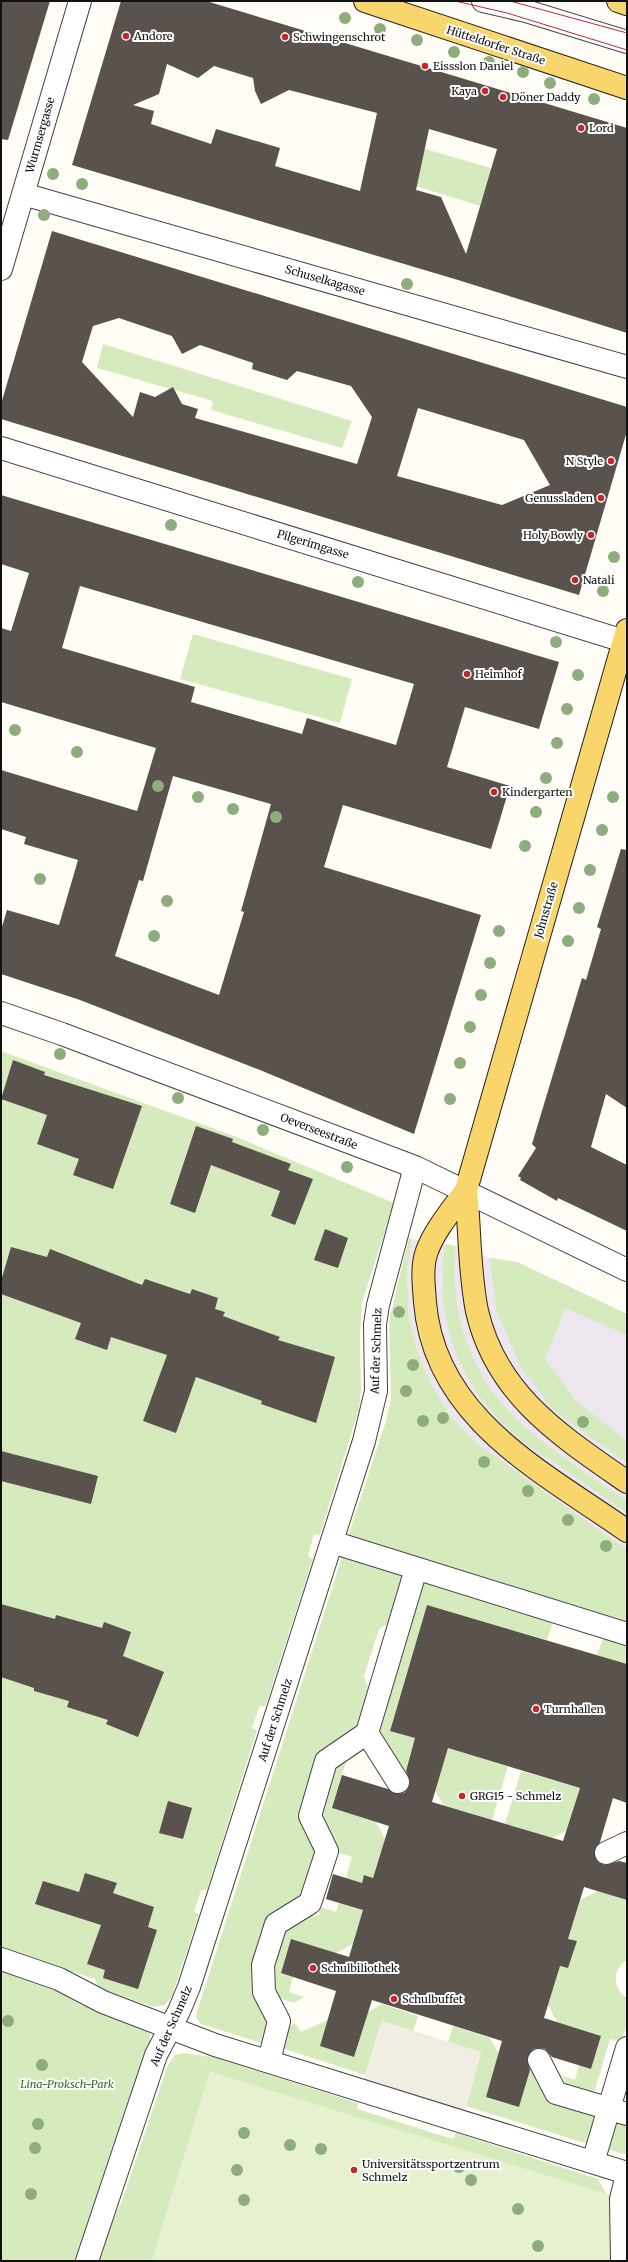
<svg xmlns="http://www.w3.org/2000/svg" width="628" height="2262" font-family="Merriweather,serif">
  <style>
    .industrial { fill: #eee6ef }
    .green { fill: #d5ebbd }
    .pitch { fill: #e6f2cf }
    .plaza { fill: #f1ede2 }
    .building { fill: #5a524d; fill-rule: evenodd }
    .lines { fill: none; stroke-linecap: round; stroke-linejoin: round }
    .minor-casing { stroke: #444; stroke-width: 24 }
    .major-casing { stroke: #222; stroke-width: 24 }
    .minor { stroke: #fff; stroke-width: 22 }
    .major { stroke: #f9d66b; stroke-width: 22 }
    .tram { stroke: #c4262e; stroke-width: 1 }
    .tree { fill: #8dad7f }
    .poi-dot { fill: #c4262e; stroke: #fff; stroke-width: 1.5 }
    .labels { text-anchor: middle; stroke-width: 4; stroke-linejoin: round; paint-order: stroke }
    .poi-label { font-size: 11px; fill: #111; stroke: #fff; text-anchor: start }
    .street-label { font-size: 11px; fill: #111; stroke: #fff }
    .park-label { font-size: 11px; font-style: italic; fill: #2f6b1f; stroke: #fff }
  </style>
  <rect width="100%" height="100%" fill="#fffdf5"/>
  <!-- industrial -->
  <path class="industrial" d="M412,1239L456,1246L490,1258L517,1262L627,1314V1573L412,1423L431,1384L418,1353L409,1318L407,1273Z"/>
  <!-- green -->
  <path class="green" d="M425,149L515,175L574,235L364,170L368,156Z
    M103,344L352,421L342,448L211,410L213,401L97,368Z
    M193,634L352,679L340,723L180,679Z
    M1,1051L234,1136L394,1203L362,1303L360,1335L361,1391L359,1409L320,1535L314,1534L308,1556L313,1559L265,1707L260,1705L252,1728L257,1730L207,1890H201L194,1912L199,1914L172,1996L165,2005L154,2007L98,1988L95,1979L1,1949Z
    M409,1238L412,1239L407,1273L409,1318L418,1353L431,1384L450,1416L479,1445L627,1550V1625L350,1539L349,1533L385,1424L391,1398L389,1321Z
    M445,1244L456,1246C448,1314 473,1383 526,1428C557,1455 594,1478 627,1502V1513C602,1495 577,1478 552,1461C540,1453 527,1446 517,1437C458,1384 434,1323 445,1244Z
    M490,1258L517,1262L627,1314V1335L565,1308L545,1359L575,1400L627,1441V1463L553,1410L520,1366L496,1309Z
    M344,1555L404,1575L390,1623L380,1628L378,1632L364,1676L370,1693L359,1728L321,1758L317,1847L303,1900L273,1917L270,2021L265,2043H262L201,2024L197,2020L196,2015L342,1557Z
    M422,1581L553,1622L547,1640L427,1605L390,1730L415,1738L403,1780L374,1731Z
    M604,1636L627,1642V1664L597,1655Z
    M448,1748L508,1766L492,1820L444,1805L435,1791Z
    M348,1755L332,1808L376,1822L385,1839L373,1878L364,1875L356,1903L365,1906L353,1944L336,1953L291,1940L281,1973L293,1977L289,1992L304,1997L294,2003L275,1997L270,1976L283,1927L312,1912L314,1917L320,1914L317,1908L320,1907L336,1912L352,1857L336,1852L319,1819L332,1765Z
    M521,1771L580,1788L566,1831L552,1838L505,1824Z
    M598,1891L627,1900V1960C612,1969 612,1988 627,1998V2024L621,2042L610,2039L594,2093L567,2085L562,2076L575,2080L579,2065L591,2069L601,2036L557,2022L548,2005L560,1966L568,1968L577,1942L568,1939L580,1900Z
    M1,1970L53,1988L81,2005L146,2028L150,2035V2044L77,2261H1Z
    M382,2004L418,2016L413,2031L382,2021L365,2075L282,2048L287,2028L295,2023L301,2032L328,2020L320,2046L354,2057L368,2012Z
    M453,2026L490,2038L499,2054L486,2097L519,2107L532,2063L596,2112L588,2144L466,2106L481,2052L448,2042Z
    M182,2053L213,2057L358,2103L357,2109L453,2139L456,2133L598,2179L607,2195L210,2072L152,2261H97L106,2232L122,2201L167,2067L175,2055Z
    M613,2119L627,2124V2155L608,2149Z"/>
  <!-- pitch -->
  <path class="pitch" d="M210,2072L627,2200V2261H152Z"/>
  <!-- plaza -->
  <path class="plaza" d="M382,2021L481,2052L461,2121L361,2090Z"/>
  <!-- building -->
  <path class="building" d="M1,1H50L8,140L1,139Z
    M121,1H206L627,128V333L458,280L72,165ZM167,64L198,78L214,66L253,78L255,91L261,104L289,90L377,113L360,191L275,166L280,148L216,129L211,144L151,124L154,111L133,105L159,94ZM429,129L497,149L466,254L441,197L416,190Z
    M52,231L627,407V431L579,595L1,419V404ZM119,318L172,336L182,354L200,345L253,363L252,369L287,380L297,371L351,386L372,417L357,464L195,418L198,409L182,404L173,387L155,397L140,392L133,417L82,362L93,326ZM418,408L524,440L550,485L502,505L397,476Z
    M1,495L559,662L539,729L465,707L447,767L510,786L491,849L343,805L324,867L481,915L414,1134L260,1070L80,1000L1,974V930L7,910L59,925L78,860L24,844L26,837L1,829V770L137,811L156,748L1,702V628L11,631L29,573L1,564ZM80,586L414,684L396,745L307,718L302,734L191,702L195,687L62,648ZM173,776L271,804L241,911L244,912L219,995L115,956L139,880L143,881Z
    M621,849L627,850V1108L606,1094L591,1147L627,1165V1231L558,1198L557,1201L520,1180L521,1178L518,1176L536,1148L532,1144L582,978L586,980L601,929L597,927Z
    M13,1060L45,1072L44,1075L142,1106L113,1189L73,1175L79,1159L37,1144L47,1115L1,1099Z
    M196,1126L233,1139L232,1142L291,1164L288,1170L313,1179L295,1225L271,1216L284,1180L280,1191L211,1165L195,1213L170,1204Z
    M325,1229L348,1238L338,1268L314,1260Z
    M11,1247L47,1257L50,1249L142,1285L145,1279L190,1294L192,1289L218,1298L215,1309L225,1312L223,1316L280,1337L278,1340L335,1357L316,1423L261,1404L262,1401L196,1377L176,1433L143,1421L167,1355L111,1337L107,1350L75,1339L81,1323L1,1294V1281Z
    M1,1451L98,1476L91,1504L1,1481Z
    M1,1604L55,1619L56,1615L102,1628L104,1622L131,1632L123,1656L164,1672L138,1737L106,1724L108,1720L67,1707L69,1701L34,1691V1688L1,1677Z
    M427,1605L627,1664V1803L613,1798L600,1842L594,1852L599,1863L605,1865L619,1861L627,1863V1900L584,1887L568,1939L577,1941L568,1968L560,1966L544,2018L601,2036L591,2069L552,2057L545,2049L539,2048L533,2049L527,2059L530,2070L519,2107L486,2097L502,2041L372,2000L354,2057L320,2046L336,1991L281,1973L291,1939L349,1957L363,1910L326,1899L333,1874L362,1883L364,1875L373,1878L389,1826L332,1808L342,1775L388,1789L398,1794L404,1793L409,1787L410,1781L406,1771L415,1738L390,1731ZM448,1748L580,1788L563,1841L432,1802Z
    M168,1801L192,1808L183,1839L159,1833Z
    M85,1873L117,1883L113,1893L154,1907L148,1927L157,1930L138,1989L103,1978L105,1970L87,1964L101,1925L35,1904L43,1881L79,1892Z"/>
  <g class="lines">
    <defs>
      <path id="minor" d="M483,1L526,11L627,42
        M23,194L627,367
        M1,269L80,1
        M1,448L627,642
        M1,1013L62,1034L415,1167L627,1270
        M332,1542L627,1634
        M367,1733L398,1782
        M606,1853L627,1843
        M1,1959L59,1979L103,2002L215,2045L627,2173
        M539,2060L556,2093L627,2114
        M269,2061L279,2021L264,1992L263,1965L276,1924L310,1903L327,1851L310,1816L326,1761L367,1733L416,1569
        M593,2162L627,2048
        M87,2261L156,2055L179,2011L189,1987L364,1441L376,1391L375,1324L378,1305L415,1167
        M622,2261L621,2199L627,2175"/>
      <path id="major" d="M365,1L627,88
        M618,1L627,4
        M627,630L466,1190C453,1209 435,1229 427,1251C421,1267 424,1286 425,1302C434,1418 543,1472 627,1531
        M466,1190C470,1230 469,1272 477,1311C496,1395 561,1436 627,1482"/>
    </defs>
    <!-- minor casing -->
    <use href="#minor" class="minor-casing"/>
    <!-- major casing -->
    <use href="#major" class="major-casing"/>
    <!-- minor -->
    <use href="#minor" class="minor"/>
    <!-- major -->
    <use href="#major" class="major"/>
    <!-- tram -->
    <path class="tram" d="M455,1L507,13L627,50
      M510,1L627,33"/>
  </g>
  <!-- trees -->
  <g class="tree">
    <circle cx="345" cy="18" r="6"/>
    <circle cx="380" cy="29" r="6"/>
    <circle cx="417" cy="40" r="6"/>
    <circle cx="454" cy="52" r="6"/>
    <circle cx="489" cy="62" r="6"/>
    <circle cx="523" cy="72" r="6"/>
    <circle cx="550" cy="83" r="6"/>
    <circle cx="594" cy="99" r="6"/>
    <circle cx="53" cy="174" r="6"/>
    <circle cx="82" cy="184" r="6"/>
    <circle cx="44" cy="215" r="6"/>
    <circle cx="407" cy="284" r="6"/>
    <circle cx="171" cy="525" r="6"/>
    <circle cx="614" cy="557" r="6"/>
    <circle cx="358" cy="582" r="6"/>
    <circle cx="603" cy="591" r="6"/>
    <circle cx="556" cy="642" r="6"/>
    <circle cx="578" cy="675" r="6"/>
    <circle cx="567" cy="709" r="6"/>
    <circle cx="15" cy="730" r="6"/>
    <circle cx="557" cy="743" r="6"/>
    <circle cx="77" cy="752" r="6"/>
    <circle cx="546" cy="778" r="6"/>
    <circle cx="158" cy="786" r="6"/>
    <circle cx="198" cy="797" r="6"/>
    <circle cx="613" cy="797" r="6"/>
    <circle cx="233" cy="809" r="6"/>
    <circle cx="536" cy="812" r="6"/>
    <circle cx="276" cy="817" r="6"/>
    <circle cx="602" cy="830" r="6"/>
    <circle cx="525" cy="846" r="6"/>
    <circle cx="590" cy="870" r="6"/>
    <circle cx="40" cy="879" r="6"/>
    <circle cx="167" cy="901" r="6"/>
    <circle cx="579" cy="908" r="6"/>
    <circle cx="499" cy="931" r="6"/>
    <circle cx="154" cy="936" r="6"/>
    <circle cx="568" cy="941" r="6"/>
    <circle cx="490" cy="963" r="6"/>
    <circle cx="481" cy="995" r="6"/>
    <circle cx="470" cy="1027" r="6"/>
    <circle cx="60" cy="1054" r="6"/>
    <circle cx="460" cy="1063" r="6"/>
    <circle cx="178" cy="1098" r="6"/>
    <circle cx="450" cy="1099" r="6"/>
    <circle cx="263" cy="1130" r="6"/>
    <circle cx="347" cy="1167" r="6"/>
    <circle cx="399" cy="1312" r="6"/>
    <circle cx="413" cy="1365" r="6"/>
    <circle cx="406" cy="1391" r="6"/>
    <circle cx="443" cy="1418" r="6"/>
    <circle cx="423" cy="1421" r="6"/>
    <circle cx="583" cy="1422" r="6"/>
    <circle cx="484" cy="1462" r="6"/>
    <circle cx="528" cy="1491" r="6"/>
    <circle cx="568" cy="1520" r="6"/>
    <circle cx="606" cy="1546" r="6"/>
    <circle cx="8" cy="2021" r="6"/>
    <circle cx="42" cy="2065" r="6"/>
    <circle cx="38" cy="2124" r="6"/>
    <circle cx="244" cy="2133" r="6"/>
    <circle cx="290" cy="2145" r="6"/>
    <circle cx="35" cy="2148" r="6"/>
    <circle cx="321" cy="2149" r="6"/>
    <circle cx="459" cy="2167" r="6"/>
    <circle cx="237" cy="2170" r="6"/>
    <circle cx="471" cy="2180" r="6"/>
    <circle cx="31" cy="2194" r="6"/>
    <circle cx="244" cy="2200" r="6"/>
    <circle cx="518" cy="2209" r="6"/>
    <circle cx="538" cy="2246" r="6"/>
  </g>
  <!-- markers -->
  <g class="poi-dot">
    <circle cx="126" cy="36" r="4"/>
    <circle cx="285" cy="37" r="4"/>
    <circle cx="425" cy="66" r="4"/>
    <circle cx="485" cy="91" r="4"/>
    <circle cx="503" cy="97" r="4"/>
    <circle cx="581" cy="128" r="4"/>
    <circle cx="611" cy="461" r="4"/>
    <circle cx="601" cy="498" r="4"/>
    <circle cx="591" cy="535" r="4"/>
    <circle cx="575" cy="580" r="4"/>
    <circle cx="467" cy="674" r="4"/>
    <circle cx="494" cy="792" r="4"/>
    <circle cx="536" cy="1709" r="4"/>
    <circle cx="462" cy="1796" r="4"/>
    <circle cx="313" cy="1968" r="4"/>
    <circle cx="394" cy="1999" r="4"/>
    <circle cx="354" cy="2170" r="4"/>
  </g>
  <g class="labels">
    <!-- poi labels -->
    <g class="poi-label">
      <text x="134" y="40">Andore</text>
      <text x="293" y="41">Schwingenschrot</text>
      <text x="433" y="70">Eissslon Daniel</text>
      <text x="477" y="95" text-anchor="end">Kaya</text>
      <text x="511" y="101">Döner Daddy</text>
      <text x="589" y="132">Lord</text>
      <text x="603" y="465" text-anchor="end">N Style</text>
      <text x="593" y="502" text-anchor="end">Genussladen</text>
      <text x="583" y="539" text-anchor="end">Holy Bowly</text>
      <text x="583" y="584">Natali</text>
      <text x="475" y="678">Heimhof</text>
      <text x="502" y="796">Kindergarten</text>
      <text x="544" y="1713">Turnhallen</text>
      <text x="470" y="1800">GRG15 - Schmelz</text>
      <text x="321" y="1972">Schulbiliothek</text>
      <text x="402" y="2003">Schulbuffet</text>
      <text x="362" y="2168">Universitätssportzentrum<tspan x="362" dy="13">Schmelz</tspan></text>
    </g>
    <!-- street labels -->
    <g class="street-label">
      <text transform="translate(496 45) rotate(18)" y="4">Hütteldorfer Straße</text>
      <text transform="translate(40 135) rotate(-74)" y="4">Wurmsergasse</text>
      <text transform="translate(325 280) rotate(16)" y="4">Schuselkagasse</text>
      <text transform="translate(313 544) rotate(17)" y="4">Pilgerimgasse</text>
      <text transform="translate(546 910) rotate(-74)" y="4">Johnstraße</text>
      <text transform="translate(319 1131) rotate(21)" y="4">Oeverseestraße</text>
      <text transform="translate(376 1351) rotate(-88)" y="4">Auf der Schmelz</text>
      <text transform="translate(275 1720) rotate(-72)" y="4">Auf der Schmelz</text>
      <text transform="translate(171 2026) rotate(-66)" y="4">Auf der Schmelz</text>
    </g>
    <!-- park labels -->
    <g class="park-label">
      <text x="67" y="2088">Lina-Proksch-Park</text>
    </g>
  </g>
  <!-- border -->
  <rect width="628" height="2262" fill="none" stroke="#111111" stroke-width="4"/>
</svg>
